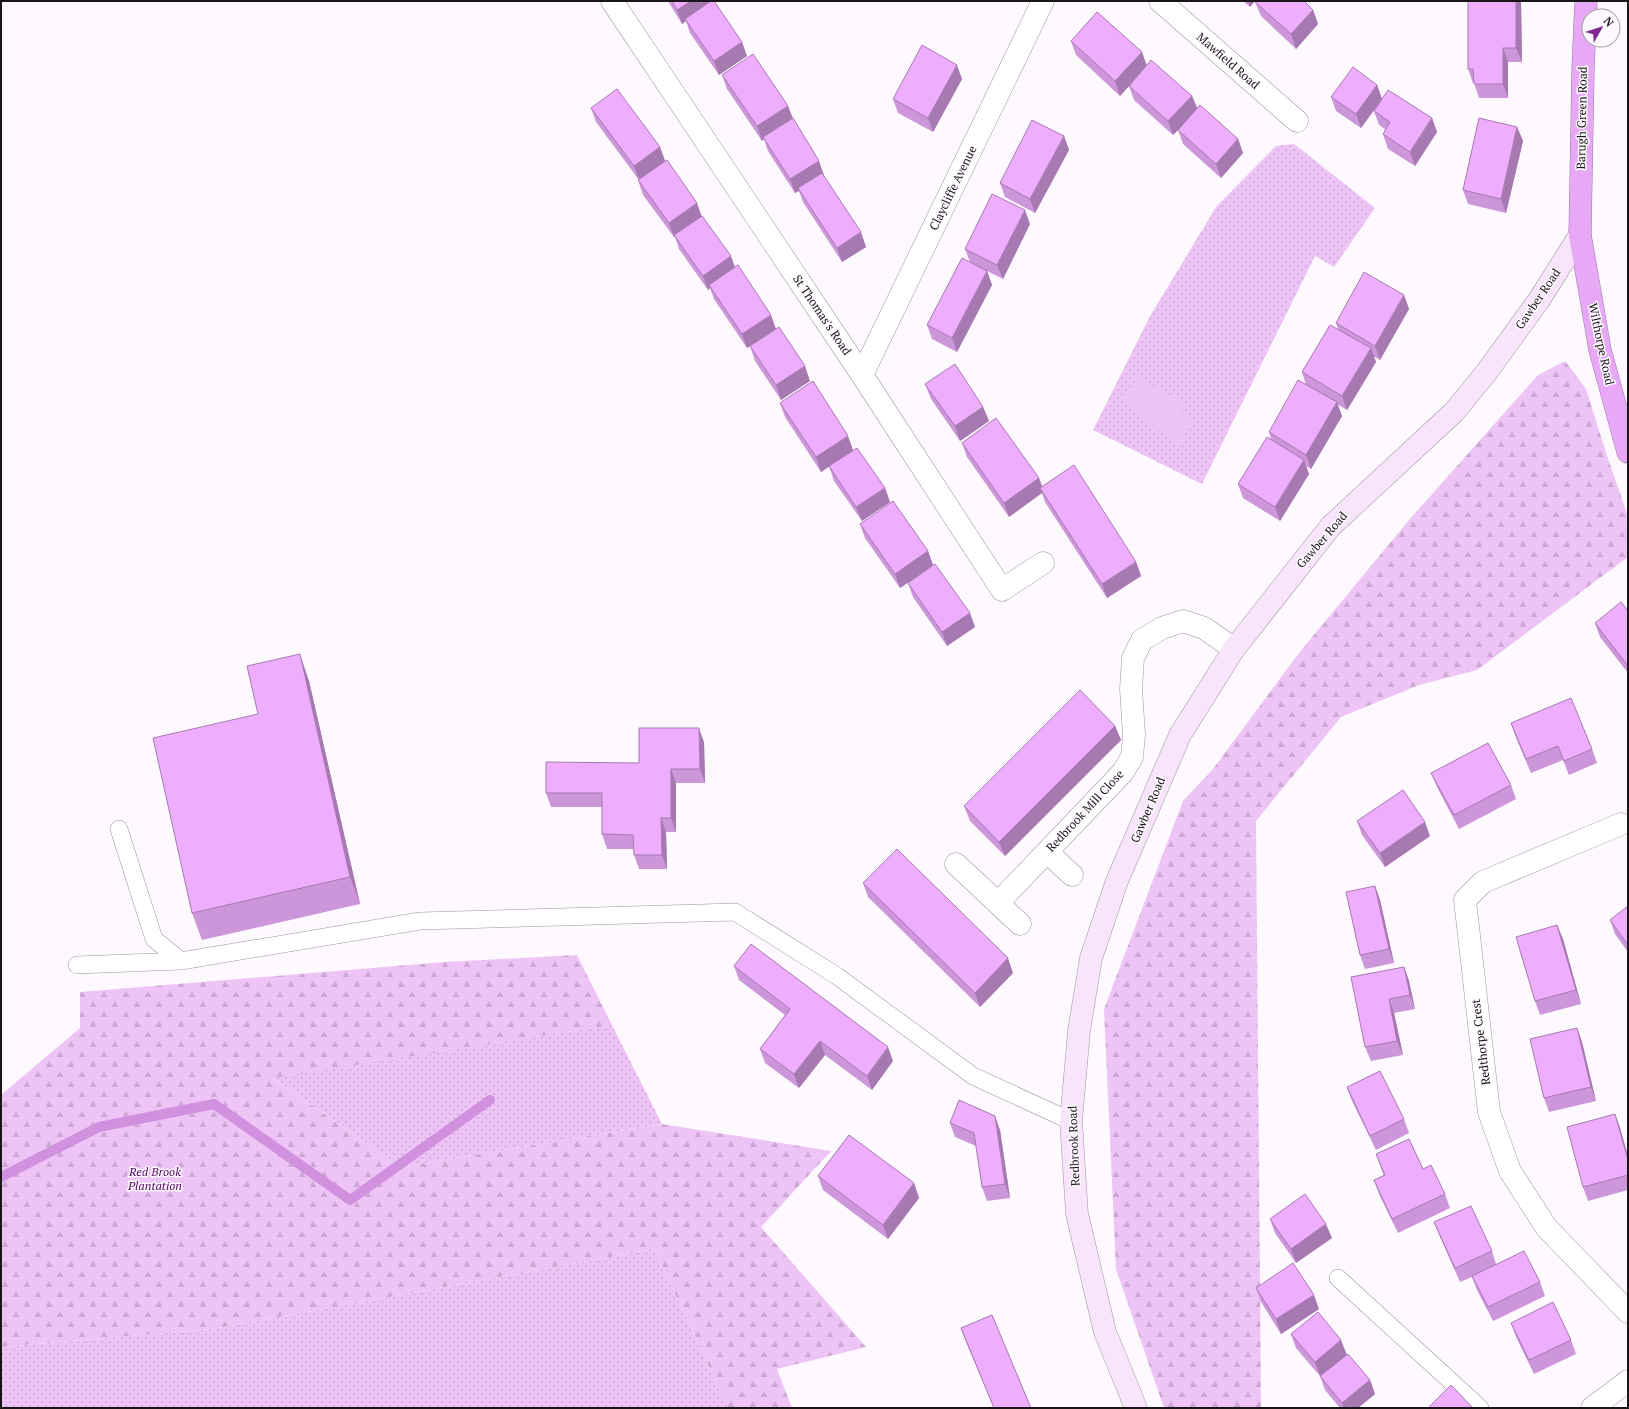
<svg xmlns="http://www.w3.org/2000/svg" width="1629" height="1409" font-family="'PT Serif',serif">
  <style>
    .grass { fill: url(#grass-dots) }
    .forest { fill: url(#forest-firs) }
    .park { fill: #eec4f7 }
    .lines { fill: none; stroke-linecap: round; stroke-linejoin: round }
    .stream { stroke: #d191df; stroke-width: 10 }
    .lane-casing { stroke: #9d939f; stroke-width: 18 }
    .street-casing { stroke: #9d939f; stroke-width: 23 }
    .secondary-casing { stroke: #9d939f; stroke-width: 23 }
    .highway-casing { stroke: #9f75a9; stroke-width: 23 }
    .lane { stroke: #fff; stroke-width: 17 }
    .street { stroke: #fff; stroke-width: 22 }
    .secondary { stroke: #f8e5fc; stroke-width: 22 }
    .highway { stroke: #e7a9f6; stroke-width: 22 }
    .wall { fill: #cd95da }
    .shaded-wall { fill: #a779b1 }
    .building { fill: #eeadfd; stroke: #a779b1 }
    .labels { text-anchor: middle; stroke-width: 3; stroke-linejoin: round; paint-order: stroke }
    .street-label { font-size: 12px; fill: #191519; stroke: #fdf9fe }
    .park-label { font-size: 12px; font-style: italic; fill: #540064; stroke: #fdf9fe }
  </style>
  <defs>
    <pattern id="grass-dots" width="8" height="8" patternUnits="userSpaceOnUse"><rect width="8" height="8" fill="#eec4f7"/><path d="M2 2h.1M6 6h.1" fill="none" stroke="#cca8d3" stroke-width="1.8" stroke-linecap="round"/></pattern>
    <pattern id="forest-firs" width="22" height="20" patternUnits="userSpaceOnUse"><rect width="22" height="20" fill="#eec4f7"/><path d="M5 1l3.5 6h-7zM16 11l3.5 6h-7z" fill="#cca8d3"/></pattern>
  </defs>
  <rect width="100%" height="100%" fill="#fdf9fe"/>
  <!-- grass -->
  <path class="grass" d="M1294,144L1375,208L1334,267L1315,256L1202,484L1093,430L1149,318L1216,207L1276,146Z
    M612,1025L662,1124L401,1167L271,1077Z
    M654,1249L728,1408H1V1347L212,1329Z"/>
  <!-- forest -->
  <path class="forest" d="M1565,361L1586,389L1607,456L1628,516V557L1477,670L1419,685L1341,717L1256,821L1261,1408H1164L1116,1269L1104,1009L1183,801L1213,769L1299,653L1409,520L1538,375Z
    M577,955L612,1025L272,1078L401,1167L662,1124L831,1151L761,1227L866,1347L777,1369L792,1408H728L654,1249L212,1329L1,1347V1095L80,1028V992L445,962Z"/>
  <!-- park -->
  <path class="park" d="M1137,377L1182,402L1184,406L1179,412L1194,423L1177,445L1122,401Z"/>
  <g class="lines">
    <!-- stream -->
    <path class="stream" d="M1,1177L99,1127L214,1104L350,1200L490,1100"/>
    <defs>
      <path id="lane" d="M119,829L154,939L181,961
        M77,965L181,961L420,921L735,912L837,976L973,1076L1071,1121
        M1338,1278L1480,1408"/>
      <path id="street" d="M612,1L862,375L1002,590L1043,563
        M1160,1L1297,121
        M862,375L1043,1
        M1621,824L1483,882L1465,900L1489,1112L1510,1171L1546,1227L1628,1312
        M1047,852L1072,875
        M956,864L1020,924
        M998,903L1123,772L1132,757L1134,735L1131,689L1133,658L1142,640L1162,628L1183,621L1204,628L1234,649
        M1592,1408L1628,1381"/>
      <path id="secondary" d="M1136,1408L1105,1332L1077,1214L1071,1121L1079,1031L1091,958L1117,881L1180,735L1234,649L1331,526L1454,412L1486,373L1539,300L1580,235"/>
      <path id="highway" d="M1586,1L1583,69L1580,235L1600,350L1628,452"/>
    </defs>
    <!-- lane casing -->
    <use href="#lane" class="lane-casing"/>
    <!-- street casing -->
    <use href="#street" class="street-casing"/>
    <!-- secondary casing -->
    <use href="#secondary" class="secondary-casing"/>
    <!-- highway casing -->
    <use href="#highway" class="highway-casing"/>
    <!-- lane -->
    <use href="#lane" class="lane"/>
    <!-- street -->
    <use href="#street" class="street"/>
    <!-- secondary -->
    <use href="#secondary" class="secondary"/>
    <!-- highway -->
    <use href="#highway" class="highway"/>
  </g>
  <!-- wall -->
  <path class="wall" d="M668,1H714L747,56L719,75L690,33L686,21L682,24Z
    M1243,1H1255L1250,7Z
    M1521,1L1522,62H1508V98H1479L1474,83H1473L1468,69Z
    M1255,2L1313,10L1318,24L1296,49L1261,16Z
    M1071,41L1146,65L1192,96L1197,108L1238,139L1243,153L1221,178L1183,144L1178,130L1173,135L1134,100L1129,86L1120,96L1076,55Z
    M722,75L788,106L793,118L824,175L823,176L866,247L842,262L803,202L799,191L795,193L768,151L764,139L762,141L727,89Z
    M962,79L933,132L898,113L893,99Z
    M1377,85L1382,99L1432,118L1437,132L1415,166L1388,149L1383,134L1386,130L1379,125L1374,111L1377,106L1361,128L1336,111L1331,97Z
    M591,108L660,147L665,161L639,180L596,122Z
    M1517,127L1523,141L1506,213L1468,204L1463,190Z
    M1064,136L1069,150L1035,213L1005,197L1000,183Z
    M638,180L702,216L735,267L776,329L747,348L714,299L710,288L708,290L679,249L675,237H674L643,195Z
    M1030,224L1003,279L987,271L992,285L957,352L932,339L927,325L970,262L965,249Z
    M1404,295L1409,309L1380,360L1373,356L1376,362L1347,410L1337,404L1342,416L1311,469L1306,466L1309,474L1280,521L1243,498L1238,484L1271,439L1269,432L1306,385L1302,372L1338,329L1336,323Z
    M750,346L810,381L781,400L755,361Z
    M925,384L983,407L989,421L960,441L931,399Z
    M780,403L853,450L885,488L890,502L862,521L834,481L829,466L843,457L821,472L785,417Z
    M962,443L1039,478L1042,486L1136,562L1141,576L1107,598L1045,502L1042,493L1009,517L967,457Z
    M860,524L928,551L933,565L975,627L947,646L913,597L908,583L926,570L900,588L865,538Z
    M1628,611V673L1600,637L1595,623Z
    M309,681L360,904L202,940L192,913L258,714Z
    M1511,723L1592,749L1597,763L1569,775L1563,760L1531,773L1516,738Z
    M1115,726L1121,740L1005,856L970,821L964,806Z
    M704,742L705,783H676V832H666L667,869H639L634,855L633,849H607L602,834V807H551L546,793L639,763Z
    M1431,773L1511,785L1516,799L1459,829L1437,787Z
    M1357,821L1430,836L1385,867L1362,835Z
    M863,883L1013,973L980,1007L868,897Z
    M1375,886L1380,900L1394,963L1365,969L1360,955Z
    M1628,906V952L1615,934L1610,920Z
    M1557,925L1563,939L1581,1004L1540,1015L1535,1001Z
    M734,966L893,1061L872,1090L825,1055L799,1088L765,1063L760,1049L785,1015L739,980Z
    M1404,967L1409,981L1415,1009L1394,1013L1403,1055L1371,1061L1365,1047Z
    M1577,1028L1582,1042L1596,1101L1549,1112L1544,1098Z
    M1347,1087L1404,1119L1409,1133L1376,1150L1352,1101Z
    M1615,1114L1620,1128L1628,1156V1190L1588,1201L1583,1187Z
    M950,1123L1000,1130L1010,1198L987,1201L982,1187L976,1146L955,1137Z
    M1376,1154L1423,1169L1445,1194L1450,1208L1398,1233L1379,1194L1374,1180L1384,1176Z
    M818,1176L914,1183L919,1198L888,1239L823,1190Z
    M1270,1219L1332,1238L1296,1263L1275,1233Z
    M1434,1222L1492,1251L1496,1264L1540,1282L1545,1296L1493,1321L1477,1290L1472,1277L1460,1282L1440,1237Z
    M1256,1288L1319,1309L1281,1334L1261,1302Z
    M1511,1323L1571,1340L1576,1354L1534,1374L1516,1337Z
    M961,1328L1031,1408H994L966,1342Z
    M1291,1334L1347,1355L1370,1380L1375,1394L1358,1408H1340L1325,1390L1320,1376L1296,1348Z"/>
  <!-- shaded-wall -->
  <path class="shaded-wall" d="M691,1H714L685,19L686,21L682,24L677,10Z
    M1248,1H1255L1250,7Z
    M1516,1H1521L1522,62L1516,48Z
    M1313,10L1318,24L1296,49L1291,34Z
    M742,42L747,56L719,75L714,61Z
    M1503,48L1508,62V98L1503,84Z
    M1142,52L1147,66L1120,96L1115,81Z
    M957,65L962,79L933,132L928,118Z
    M1377,85L1382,99L1361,128L1356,114Z
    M1192,96L1198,110L1173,135L1168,121Z
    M788,106L793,120L763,137L764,139L762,141L757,126Z
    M1432,118L1437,132L1415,166L1410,152Z
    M1517,127L1523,141L1506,213L1501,199Z
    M1064,136L1069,150L1035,213L1030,199Z
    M1238,139L1243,153L1221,178L1216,164Z
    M660,147L665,161L639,180L634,166Z
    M819,161L824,175L800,191L798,188L799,191L795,193L790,179Z
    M697,203L702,217L674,237L669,223Z
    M1025,210L1030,224L1003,279L997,265Z
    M861,232L866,247L842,262L837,248Z
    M731,256L736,270L709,285L710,288L708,290L703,276Z
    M987,271L992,285L957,352L952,338Z
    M1404,295L1409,309L1380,360L1375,346Z
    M771,315L776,329L747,348L742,334Z
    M1371,348L1376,362L1347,410L1342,396Z
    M805,366L810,381L781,400L776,385Z
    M1337,402L1342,416L1311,469L1306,455Z
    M983,407L989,421L960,441L955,426Z
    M848,436L853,450L821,472L816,457Z
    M1304,460L1309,474L1280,521L1275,507Z
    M1039,478L1044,492L1040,488L1042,493L1009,517L1004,503Z
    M885,488L890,502L862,521L856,507Z
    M928,551L933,565L900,588L895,574Z
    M1136,562L1141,576L1107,598L1102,584Z
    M970,613L975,627L947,646L942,632Z
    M300,654L309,681L360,904L350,877Z
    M1115,726L1121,740L1005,856L999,842Z
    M699,728L704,742L705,783L700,769Z
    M671,769L676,783V832L671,818Z
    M661,818L666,832L667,869L662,855Z
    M1425,822L1430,836L1385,867L1380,853Z
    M1375,886L1380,900L1394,963L1389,949Z
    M1557,925L1563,939L1581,1004L1576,990Z
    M1008,958L1013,973L980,1007L975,993Z
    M1404,967L1409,981L1415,1009L1410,995Z
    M1389,999L1394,1013L1403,1055L1397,1041Z
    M1577,1028L1582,1042L1596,1101L1591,1087Z
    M820,1041L825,1055L799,1088L794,1074Z
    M888,1047L893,1061L872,1090L867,1076Z
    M1615,1114L1620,1128L1628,1156V1160Z
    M995,1116L1000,1130L1010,1198L1005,1184Z
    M914,1183L919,1198L888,1239L883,1225Z
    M1326,1224L1332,1238L1296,1263L1291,1249Z
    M1314,1295L1319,1309L1281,1334L1276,1319Z
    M1341,1340L1347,1355L1320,1376L1315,1362Z
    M1370,1380L1375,1394L1358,1408H1344L1342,1403Z"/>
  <!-- building -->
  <path class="building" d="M672,1H691L677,10Z
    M711,1H714L742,42L714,61L685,19Z
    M1256,1H1304L1313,10L1291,34L1255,2Z
    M1468,1H1516V48H1503V84H1474L1473,69H1468Z
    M1097,12L1142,52L1115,81L1071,41Z
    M922,45L957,65L928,118L893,99Z
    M753,54L788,106L757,126L722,75Z
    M1151,60L1192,96L1168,121L1129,86Z
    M1353,67L1377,85L1356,114L1331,97Z
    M617,89L660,147L634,166L591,108Z
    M1388,90L1432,118L1410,152L1383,134L1390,122L1374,111Z
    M1200,105L1238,139L1216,164L1178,130Z
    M793,118L819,161L790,179L763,137Z
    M1479,118L1517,127L1501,199L1463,190Z
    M1032,120L1064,136L1030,199L1000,183Z
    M667,160L697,203L669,223L638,180Z
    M822,173L861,232L837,248L798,188Z
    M992,194L1025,210L997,265L965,249Z
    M702,216L731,256L703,276L674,235Z
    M962,258L987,271L952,338L927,325Z
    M738,265L771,315L742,334L709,285Z
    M1364,272L1404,295L1375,346L1336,323Z
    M1330,325L1371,348L1342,396L1302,372Z
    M779,327L805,366L776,385L750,346Z
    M955,364L983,407L955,426L925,384Z
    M1298,380L1337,402L1306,455L1269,432Z
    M813,381L848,436L816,457L780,403Z
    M996,418L1039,478L1004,503L962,443Z
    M1267,437L1304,460L1275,507L1238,484Z
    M857,448L885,488L856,507L829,466Z
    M1074,465L1136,562L1102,584L1040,488Z
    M893,501L928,551L895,574L860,524Z
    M935,564L970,613L942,632L908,583Z
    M1621,602L1628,611V666L1595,623Z
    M300,654L350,877L192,913L153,738L258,714L247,666Z
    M1080,690L1115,726L999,842L964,806Z
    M1571,698L1592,749L1564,761L1558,746L1526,759L1511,723Z
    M639,728H699L700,769H671V818H661L662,855H634L633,835L602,834V793H546V762L639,763Z
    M1488,743L1511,785L1454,815L1431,773Z
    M1403,790L1425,822L1380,853L1357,821Z
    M897,849L1008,958L975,993L863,883Z
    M1375,886L1389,949L1360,955L1346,892Z
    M1628,906V945L1610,920Z
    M1557,925L1576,990L1535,1001L1516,937Z
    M751,944L888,1047L867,1076L820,1041L794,1074L760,1049L790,1009L734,966Z
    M1404,967L1410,995L1389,999L1397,1041L1365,1047L1351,977Z
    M1577,1028L1591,1087L1544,1098L1530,1039Z
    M1380,1071L1404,1119L1370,1136L1347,1087Z
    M959,1100L995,1116L1005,1184L982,1187L974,1133L950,1123Z
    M1615,1114L1628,1160V1175L1583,1187L1567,1127Z
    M849,1135L914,1183L883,1225L818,1176Z
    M1409,1139L1423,1169L1431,1165L1445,1194L1392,1219L1374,1180L1385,1175L1376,1154Z
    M1305,1194L1326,1224L1291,1249L1270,1219Z
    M1471,1206L1492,1251L1455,1268L1434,1222Z
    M1524,1251L1540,1282L1488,1307L1472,1276Z
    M1293,1263L1314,1295L1276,1319L1256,1288Z
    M1553,1302L1571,1340L1529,1360L1511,1323Z
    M1318,1312L1341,1340L1315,1362L1291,1334Z
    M992,1315L1031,1408H994L961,1328Z
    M1348,1354L1370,1380L1342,1403L1320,1376Z
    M1451,1385L1473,1408H1428Z"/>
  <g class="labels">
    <!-- street labels -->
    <g class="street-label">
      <text transform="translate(1228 61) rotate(41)" y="4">Mawfield Road</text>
      <text transform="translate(1582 118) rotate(-89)" y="4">Barugh Green Road</text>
      <text transform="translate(953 188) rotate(-64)" y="4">Claycliffe Avenue</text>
      <text transform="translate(1538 299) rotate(-56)" y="4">Gawber Road</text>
      <text transform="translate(822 315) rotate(56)" y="4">St Thomas's Road</text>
      <text transform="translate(1601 344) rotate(78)" y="4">Wilthorpe Road</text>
      <text transform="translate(1322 540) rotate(-49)" y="4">Gawber Road</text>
      <text transform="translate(1148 810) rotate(-67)" y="4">Gawber Road</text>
      <text transform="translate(1085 811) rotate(-47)" y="4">Redbrook Mill Close</text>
      <text transform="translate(1481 1042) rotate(-97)" y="4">Redthorpe Crest</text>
      <text transform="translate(1074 1146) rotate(-92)" y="4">Redbrook Road</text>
    </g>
    <!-- park labels -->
    <g class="park-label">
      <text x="155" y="1176">Red Brook<tspan x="155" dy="14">Plantation</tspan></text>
    </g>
  </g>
  <!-- border -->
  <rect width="1629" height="1409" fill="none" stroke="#191519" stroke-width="4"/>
  <!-- north arrow -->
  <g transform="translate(1601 28) rotate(51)"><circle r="19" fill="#fdf9fe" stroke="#a29ea2"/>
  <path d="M0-3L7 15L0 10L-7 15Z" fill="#812794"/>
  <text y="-6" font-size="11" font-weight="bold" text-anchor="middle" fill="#191519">N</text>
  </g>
</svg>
